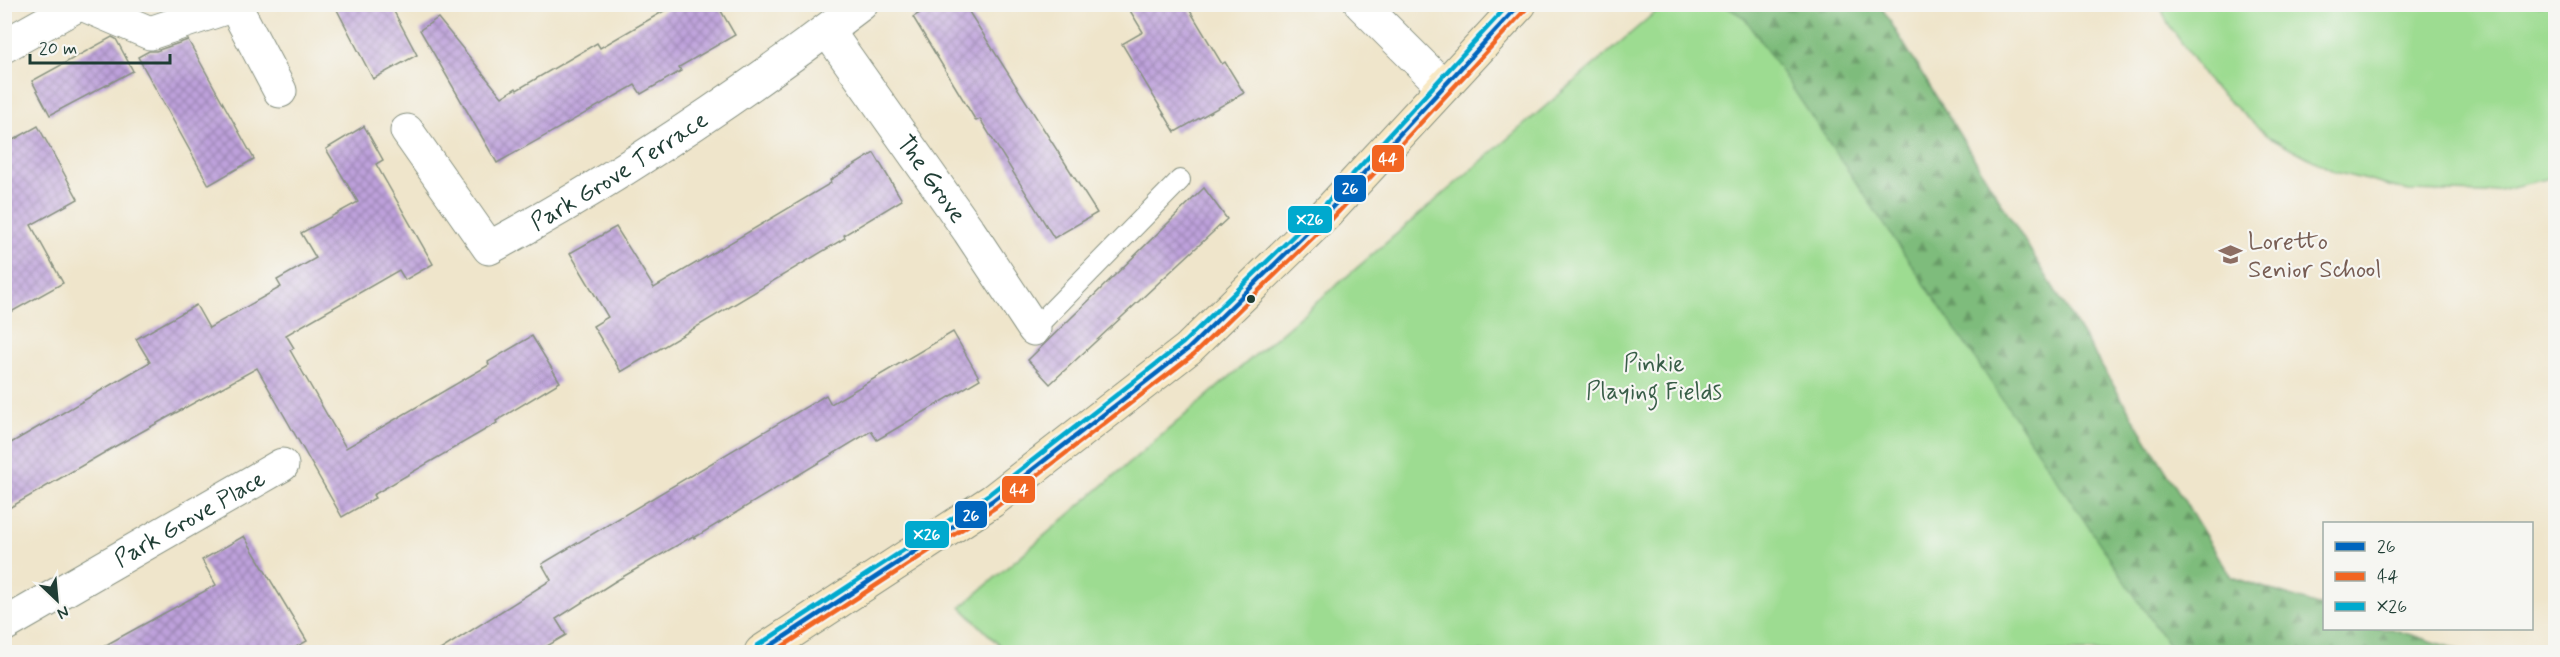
<svg xmlns="http://www.w3.org/2000/svg" width="2560" height="657" font-family="Mynerve,sans-serif">
  <style>
    .forest { fill: url(#forest-firs); stroke: #4e7c58; stroke-width: 1.5 }
    .green { fill: #9ddc91; stroke: #5e8c62; stroke-width: 1.5 }
    .building { fill: url(#building-cross-hatch) }
    .lines { fill: none; stroke-linecap: round; stroke-linejoin: round }
    .lane-casing { stroke: #879180; stroke-width: 22 }
    .street-casing { stroke: #879180; stroke-width: 35 }
    .secondary-casing { stroke: #879180; stroke-width: 35 }
    .lane { stroke: #fff; stroke-width: 20 }
    .street { stroke: #fff; stroke-width: 33 }
    .secondary { stroke: #f8e8c3; stroke-width: 33 }
    .bus-1-casing { stroke: #f6f6f2; stroke-width: 9 }
    .bus-2-casing { stroke: #f6f6f2; stroke-width: 9 }
    .bus-3-casing { stroke: #f6f6f2; stroke-width: 9 }
    .bus-1 { stroke: #0065bd; stroke-width: 4.5 }
    .bus-2 { stroke: #f26522; stroke-width: 4.5 }
    .bus-3 { stroke: #00a9ce; stroke-width: 4.5 }
    .bus-dot { fill: #1f3d34; stroke: #f6f6f2; stroke-width: 2 }
    .labels { text-anchor: middle; stroke-width: 4.5; stroke-linejoin: round; paint-order: stroke }
    .street-label { font-size: 24px; fill: #1f3d34; stroke: #f6f6f2 }
    .education-label { font-size: 24px; fill: #785e54; stroke: #f6f6f2; text-anchor: start }
    .park-label { font-size: 24px; fill: #385d47; stroke: #f6f6f2 }
    .line-badge { stroke: #f6f6f2; stroke-width: 2 }
    .badge-label { font-size: 16px; text-anchor: middle; font-weight: bold; fill: #fff }
  </style>
  <defs>
    <pattern id="forest-firs" width="22" height="20" patternUnits="userSpaceOnUse" patternTransform="scale(1.5)"><rect width="22" height="20" fill="#7ebc7b"/><path d="M5 1l3.5 6h-7zM16 11l3.5 6h-7z" fill="#679a66"/></pattern>
    <pattern id="building-cross-hatch" width="8" height="8" patternUnits="userSpaceOnUse" patternTransform="scale(1.5)"><rect width="8" height="8" fill="#bea1db"/><path d="M0 0l8 8M0 8l8-8" fill="none" stroke="#9a84b2"/></pattern>
  </defs>
  <rect width="100%" height="100%" fill="#f6f6f2"/>
  <filter id="ink" filterUnits="userSpaceOnUse"><feTurbulence type="fractalNoise" baseFrequency=".0167" numOctaves="2"/><feDisplacementMap in="SourceGraphic" scale="12" xChannelSelector="R" yChannelSelector="G"/><feConvolveMatrix kernelMatrix="1 2 1 2 8 2 1 2 1" color-interpolation-filters="sRGB"/></filter>
  <filter id="wash" filterUnits="userSpaceOnUse"><feTurbulence type="fractalNoise" baseFrequency=".008" numOctaves="4" result="noise"/><feDisplacementMap in="SourceGraphic" scale="24" xChannelSelector="R" yChannelSelector="G"/><feGaussianBlur stdDeviation="1.35" result="paint"/><feColorMatrix in="noise" values="0 0 0 0 0 0 0 0 0 0 0 0 0 0 0 0 0 1.4 0 .05"/><feComposite in="paint" operator="in"/></filter>
  <g filter="url(#wash)">
    <rect width="100%" height="100%" fill="#efe5cb"/>
    <!-- forest -->
    <path class="forest" d="M1714,5H1880L2231,577L2324,607V628L2392,629L2466,652H2144Z"/>
    <!-- green -->
    <path class="green" d="M1722,4L1745,18L2173,652H1006L961,607L1659,9L1665,5Z
      M2160,5H2555V177L2486,193L2409,191L2335,172L2268,136L2211,85L2167,22Z"/>
    <g id="blocks">
      <!-- building -->
      <path class="building" d="M334,4H390L417,55L373,79Z
        M676,4H717L735,35L679,67L681,71L641,94L635,85L497,163L420,30L438,18L502,97L516,88L517,90L597,43L600,48Z
        M934,4H964L1097,213L1054,238L980,119L976,121L913,17Z
        M1126,4H1186L1222,64L1225,62L1244,93L1175,132L1122,44L1143,32Z
        M112,37L116,39L133,71L50,115L32,81Z
        M188,40L254,159L209,185L138,57L149,51H156Z
        M38,126L78,199L31,225L63,283L4,316V145Z
        M364,126L383,160L376,164L433,264L405,280L399,270L286,335L294,348L290,350L346,448L489,365L488,362L532,336L560,382L496,421L497,423L373,495L375,498L342,517L257,368L114,447L4,511V447L150,362L136,339L196,305L209,328L281,287L277,280L316,258L301,233L358,202L326,149Z
        M874,153L902,200L844,235L845,238L621,372L593,326L608,317L570,253L616,227L654,288L831,183L830,180Z
        M1204,188L1227,219L1050,384L1028,360Z
        M953,332L980,379L877,440L871,431L694,538L693,536L614,582L556,619L566,635L537,652H437L551,580L542,564L826,395L831,404Z
        M244,536L307,641L287,652H93L216,585L202,560Z"/>
    </g>
  </g>
  <g filter="url(#ink)">
    <use href="#blocks" fill-opacity="0" stroke="#879180" stroke-width="1.5"/>
    <g class="lines">
      <defs>
        <path id="lane" d="M1034,329L1180,180"/>
        <g id="street">
          <path d="M82,4L150,33L234,5"/>
          <path d="M234,4L280,91"/>
          <path d="M1361,4L1443,86"/>
          <path id="s1" d="M827,30L969,231L1034,329"/>
          <path d="M4,46L79,4"/>
          <path id="s2" d="M407,131L489,248C619,178 743,94 861,4"/>
          <path id="s3" d="M4,625L282,465"/>
        </g>
        <path id="secondary" d="M761,652L992,501L1188,349L1325,215L1520,4"/>
      </defs>
      <!-- lane casing -->
      <use href="#lane" class="lane-casing"/>
      <!-- street casing -->
      <use href="#street" class="street-casing"/>
      <!-- secondary casing -->
      <use href="#secondary" class="secondary-casing"/>
      <!-- lane -->
      <use href="#lane" class="lane"/>
      <!-- street -->
      <use href="#street" class="street"/>
      <!-- secondary -->
      <use href="#secondary" class="secondary"/>
      <defs>
        <path id="bus-1" d="M761,652L992,501L1188,349L1325,215L1520,4"/>
        <path id="bus-2" d="M774,652L996,507L1193,355L1331,220L1526,9"/>
        <path id="bus-3" d="M757,646L988,495L1183,343L1320,210L1509,4"/>
      </defs>
      <!-- bus-1 casing -->
      <use href="#bus-1" class="bus-1-casing"/>
      <!-- bus-2 casing -->
      <use href="#bus-2" class="bus-2-casing"/>
      <!-- bus-3 casing -->
      <use href="#bus-3" class="bus-3-casing"/>
      <!-- bus-1 -->
      <use href="#bus-1" class="bus-1"/>
      <!-- bus-2 -->
      <use href="#bus-2" class="bus-2"/>
      <!-- bus-3 -->
      <use href="#bus-3" class="bus-3"/>
    </g>
  </g>
  <!-- icons -->
  <defs>
    <symbol id="school-bare" viewBox="-9 -9 18 18"><path d="M0-5L7-2L0 1L-7-2ZM-4 1L0 2.5L4 1V4Q0 6-4 4Z" fill="#8d6e63" stroke="#f6f6f2" stroke-width="2.5" paint-order="stroke"/></symbol>
  </defs>
  <g fill-rule="evenodd">
    <use href="#school-bare" x="2214" y="238" width="33" height="33"/>
  </g>
  <!-- markers -->
  <circle class="bus-dot" cx="1251" cy="299" r="5"/>
  <g class="labels">
    <!-- street labels -->
    <g class="street-label">
      <text dy="8" stroke="none"><textPath href="#s2" startOffset="294">Park Grove Terrace</textPath></text>
      <text dy="8" stroke="none"><textPath href="#s1" startOffset="182">The Grove</textPath></text>
      <text dy="8" stroke="none"><textPath href="#s3" startOffset="214">Park Grove Place</textPath></text>
    </g>
    <!-- education labels -->
    <g class="education-label">
      <text x="2248" y="249">Loretto<tspan x="2248" dy="28">Senior School</tspan></text>
    </g>
    <!-- park labels -->
    <g class="park-label">
      <text x="1654" y="371">Pinkie<tspan x="1654" dy="28">Playing Fields</tspan></text>
    </g>
  </g>
  <g class="line-badge">
    <rect x="1371" y="144" width="34" height="29" rx="6" fill="#f26522"/>
    <rect x="1333" y="174" width="34" height="29" rx="6" fill="#0065bd"/>
    <rect x="1287" y="205" width="46" height="29" rx="6" fill="#00a9ce"/>
    <rect x="1001" y="475" width="35" height="29" rx="6" fill="#f26522"/>
    <rect x="954" y="500" width="34" height="29" rx="6" fill="#0065bd"/>
    <rect x="904" y="520" width="46" height="29" rx="6" fill="#00a9ce"/>
  </g>
  <g class="badge-label">
    <text x="1388" y="164">44</text>
    <text x="1350" y="194">26</text>
    <text x="1310" y="225">X26</text>
    <text x="1019" y="495">44</text>
    <text x="971" y="521">26</text>
    <text x="927" y="540">X26</text>
  </g>
  <!-- margin -->
  <rect width="2560" height="657" fill="none" stroke="#f6f6f2" stroke-width="24"/>
  <!-- legend -->
  <rect x="2323" y="522" width="210" height="108" fill="#f6f6f2" stroke="#a0aca6" stroke-width="1.5"/>
  <rect x="2335" y="542" width="30" height="9" fill="#0065bd" stroke="#a0aca6" stroke-width="1.5"/>
  <text x="2377" y="552" font-size="18" fill="#1f3d34">26</text>
  <rect x="2335" y="572" width="30" height="9" fill="#f26522" stroke="#a0aca6" stroke-width="1.5"/>
  <text x="2377" y="582" font-size="18" fill="#1f3d34">44</text>
  <rect x="2335" y="602" width="30" height="9" fill="#00a9ce" stroke="#a0aca6" stroke-width="1.5"/>
  <text x="2377" y="612" font-size="18" fill="#1f3d34">X26</text>
  <!-- north arrow -->
  <g transform="translate(57 600) rotate(154)" stroke="#f6f6f2" stroke-width="4.5" paint-order="stroke">
  <path d="M0-4.5L10 22L0 15L-10 22Z" fill="#1f3d34"/>
  <text y="-9" font-size="16" font-weight="bold" text-anchor="middle" fill="#1f3d34">N</text>
  </g>
  <!-- scale -->
  <path d="M30 54v9h140v-9" fill="none" stroke="#1f3d34" stroke-width="3"/>
  <text x="39" y="54" font-size="18" fill="#1f3d34" stroke="#f6f6f2" stroke-width="4.5" paint-order="stroke">20 m</text>
</svg>
